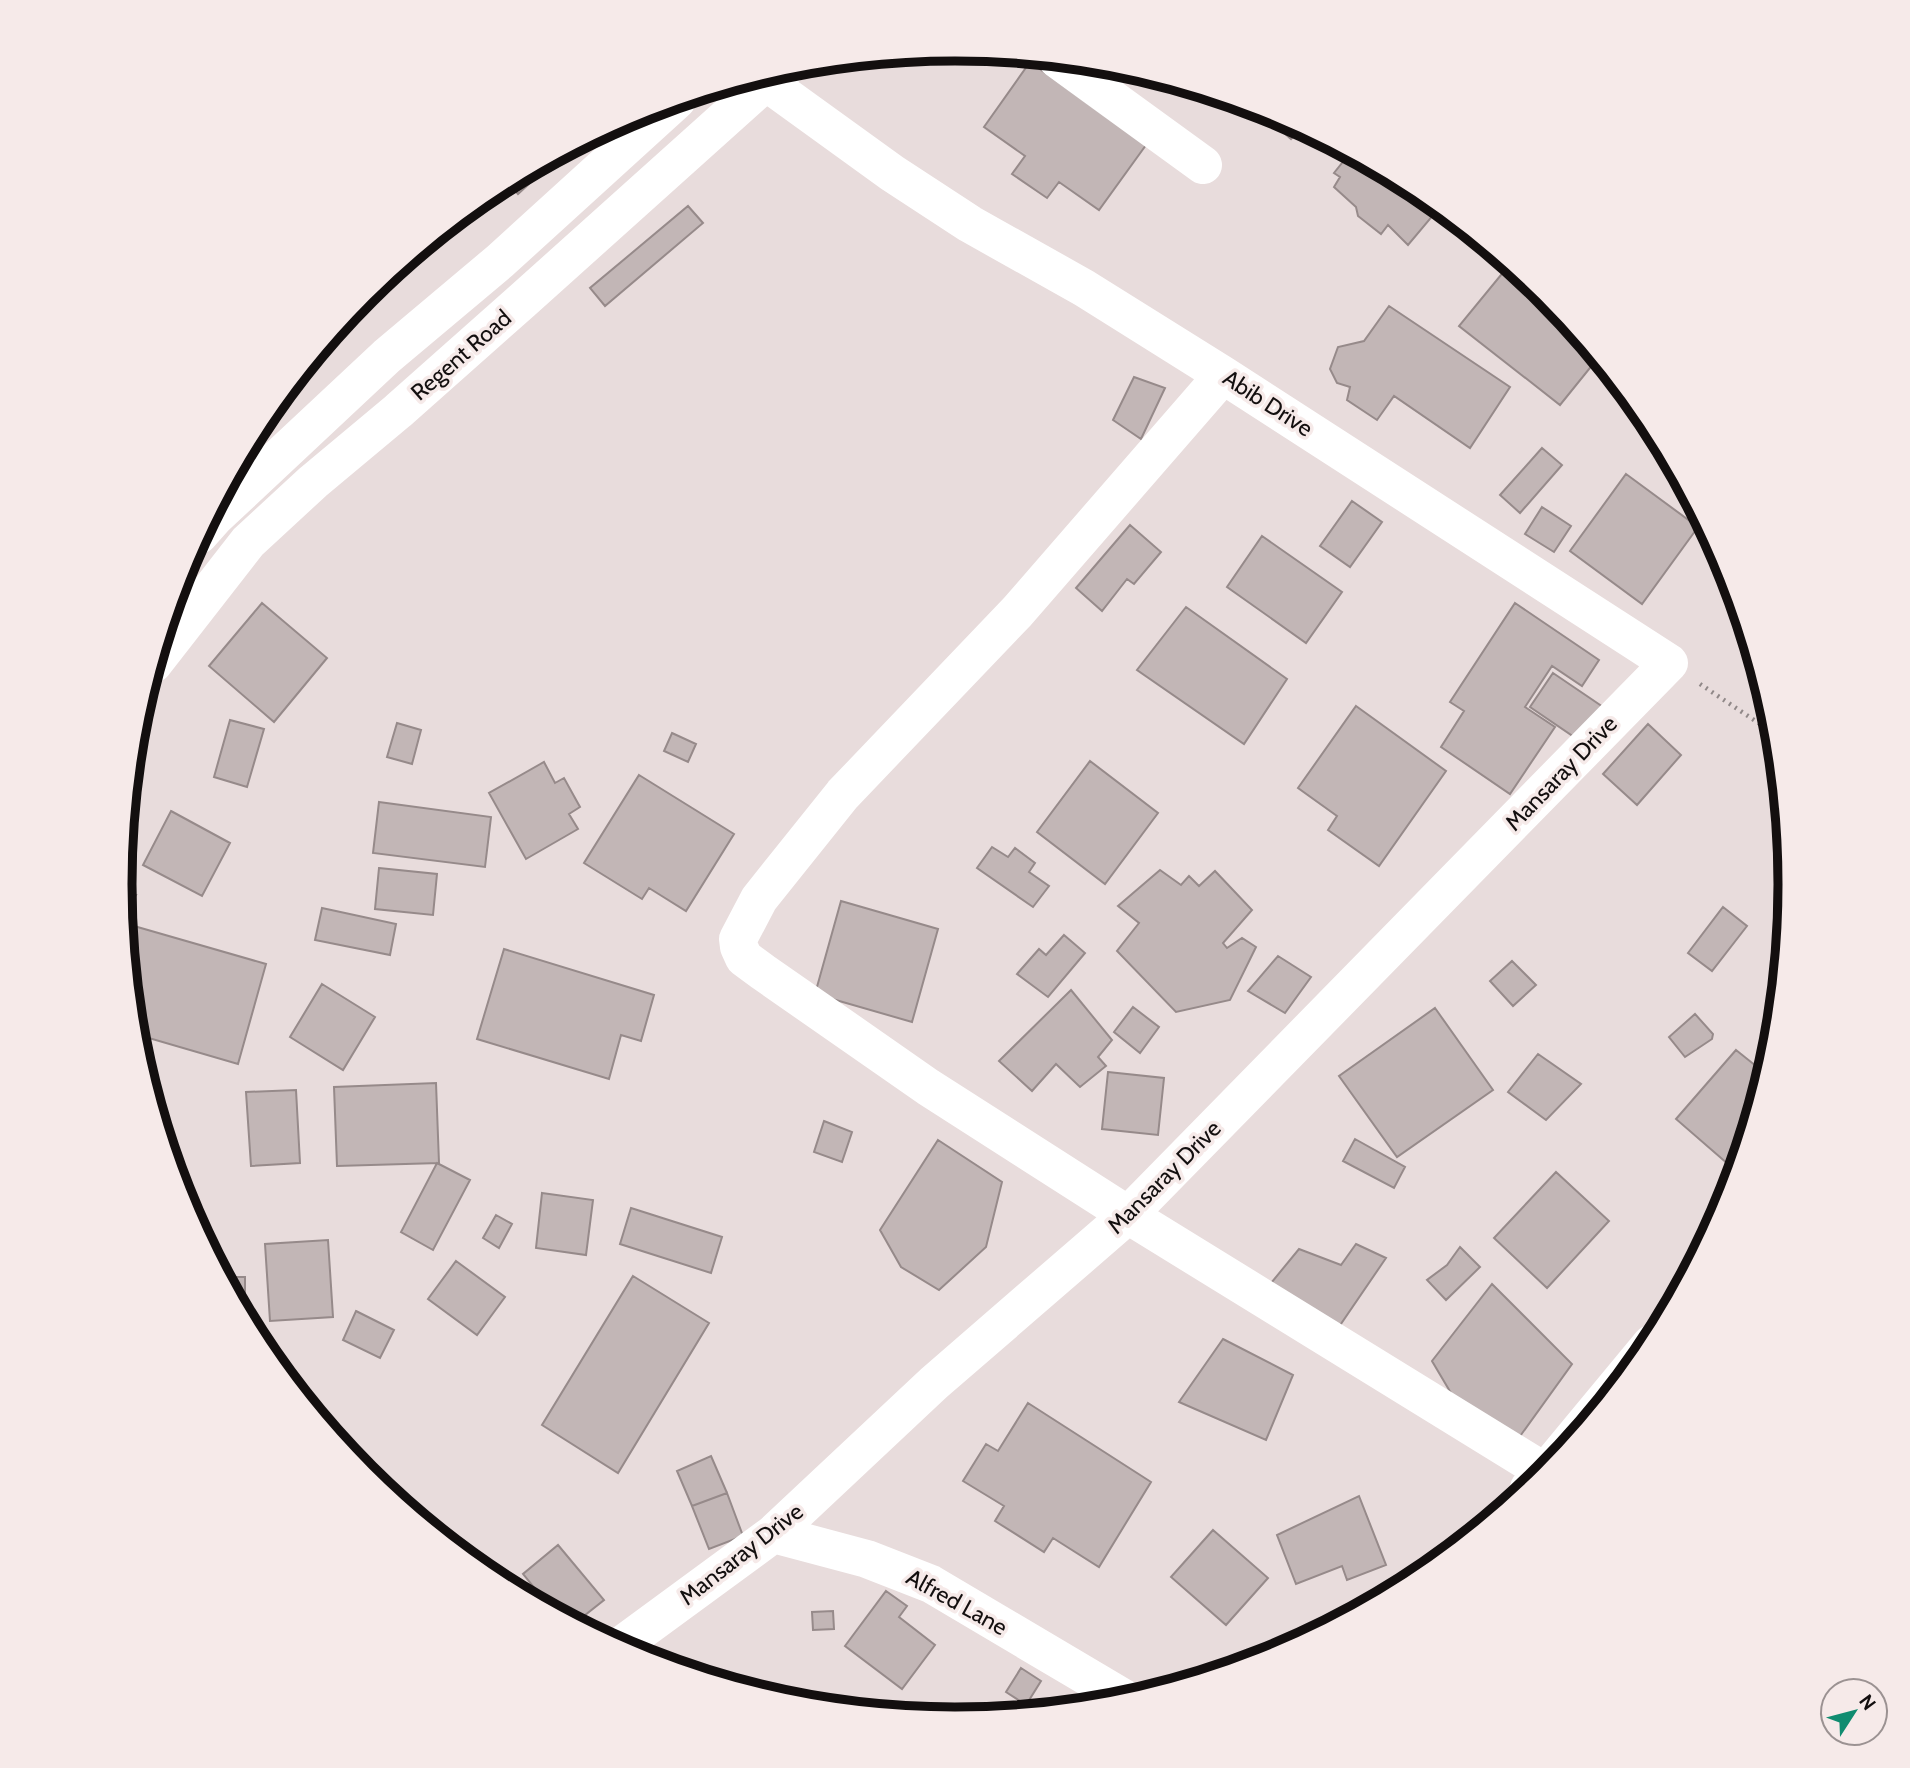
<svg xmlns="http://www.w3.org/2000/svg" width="1910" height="1768" font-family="Cabin,sans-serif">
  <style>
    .building { fill: #c2b6b6; stroke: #968a8a; stroke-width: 2 }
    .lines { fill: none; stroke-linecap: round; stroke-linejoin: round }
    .path { stroke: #908888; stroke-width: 4.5; stroke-dasharray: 2 5; stroke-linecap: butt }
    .street { stroke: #fff; stroke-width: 38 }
    .primary { stroke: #fff; stroke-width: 38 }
    .labels { text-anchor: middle; stroke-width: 7; stroke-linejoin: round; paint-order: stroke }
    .street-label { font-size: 23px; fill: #130f0f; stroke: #f6eae9 }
    .rim { fill: none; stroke: #130f0f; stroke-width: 9 }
  </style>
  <rect width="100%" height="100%" fill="#e8dcdc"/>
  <!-- building -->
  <path class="building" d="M1030,62L1146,145L1099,210L1059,182L1047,198L1012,174L1025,156L984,127Z
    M1255,107L1275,113L1302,127L1291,139Z
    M1350,153L1419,190L1440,207L1408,245L1388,225L1381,234L1358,216L1356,207L1334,187L1340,177L1334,173Z
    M553,156L556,159L518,194L507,181Z
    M688,206L703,223L605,306L590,288Z
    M1510,264L1546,294L1598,358L1560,405L1459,326Z
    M1389,306L1510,387L1470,448L1394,396L1377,420L1347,400L1350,387L1337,383L1330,369L1338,347L1364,341Z
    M1134,377L1165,388L1141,439L1113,420Z
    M1542,448L1562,465L1520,513L1500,495Z
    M1626,474L1698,527L1642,604L1570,551Z
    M1352,501L1382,522L1350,567L1320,546Z
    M1542,507L1571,526L1554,552L1525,534Z
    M1130,525L1161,552L1134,584L1127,579L1102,611L1076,588Z
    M1262,536L1342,592L1306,643L1227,587Z
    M262,603L327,658L274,722L209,666Z
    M1515,603L1599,660L1582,686L1552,666L1525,707L1555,727L1510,794L1441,747L1464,711L1450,702Z
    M1186,607L1287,679L1244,744L1137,670Z
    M1553,673L1606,709L1583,743L1530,707Z
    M1356,706L1446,771L1379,866L1328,830L1337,816L1298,788Z
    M230,720L264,729L247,787L214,777Z
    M397,723L421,730L412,764L387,757Z
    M1648,724L1681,755L1637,805L1603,774Z
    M672,733L696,744L688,762L664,751Z
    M1090,761L1158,813L1105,884L1037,832Z
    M544,762L555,783L564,778L580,807L569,814L578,829L526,859L489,793Z
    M639,775L734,834L686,911L649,888L642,899L584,863Z
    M379,802L491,817L485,867L373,853Z
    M171,811L230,843L202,896L143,865Z
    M992,847L1008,857L1015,848L1035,863L1029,872L1049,886L1033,907L977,868Z
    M379,868L437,874L433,915L375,909Z
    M1160,870L1181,885L1189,876L1199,886L1215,871L1252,910L1223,943L1227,948L1242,938L1256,947L1230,1000L1176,1012L1117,951L1139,923L1118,906Z
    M121,893L136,895L123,917Z
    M841,901L938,929L912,1022L815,994Z
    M1723,907L1747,926L1712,971L1688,953Z
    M322,908L396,924L390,955L315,940Z
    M134,926L266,964L238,1064L135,1034L127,952Z
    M1064,935L1085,953L1048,997L1017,974L1039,949L1046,955Z
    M504,949L654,995L641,1041L621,1035L609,1079L477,1039Z
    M1278,956L1311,977L1285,1013L1248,991Z
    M1512,961L1536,985L1513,1006L1490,981Z
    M322,984L375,1017L343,1070L290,1037Z
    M1071,990L1112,1040L1098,1057L1106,1066L1080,1087L1056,1064L1032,1091L999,1061Z
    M1133,1007L1159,1027L1140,1053L1114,1032Z
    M1435,1008L1493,1090L1397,1157L1339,1076Z
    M1695,1014L1713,1034L1712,1039L1685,1057L1669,1037Z
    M1736,1050L1766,1074L1736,1171L1676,1119Z
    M1538,1054L1581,1084L1546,1120L1508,1092Z
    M1108,1072L1164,1078L1158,1135L1102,1129Z
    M436,1083L439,1163L337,1166L334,1087Z
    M296,1090L300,1163L251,1166L246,1092Z
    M824,1121L852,1132L842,1162L814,1152Z
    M1355,1139L1405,1167L1394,1188L1343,1161Z
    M938,1140L1002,1182L986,1247L939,1290L901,1267L880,1230Z
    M437,1163L470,1180L433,1250L401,1232Z
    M1556,1172L1609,1221L1547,1288L1494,1238Z
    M542,1193L593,1200L586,1255L536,1248Z
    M185,1206L198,1208L196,1227Z
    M631,1208L722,1237L711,1273L620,1244Z
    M496,1215L512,1224L499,1248L483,1238Z
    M328,1240L333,1317L270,1321L265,1244Z
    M1356,1244L1386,1258L1334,1334L1267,1288L1299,1249L1341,1265Z
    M1460,1247L1480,1267L1446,1300L1427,1280L1447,1265Z
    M456,1261L505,1297L477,1335L428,1299Z
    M633,1276L709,1323L618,1473L542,1425Z
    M223,1277H245V1318Z
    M1492,1284L1572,1364L1518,1439L1461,1410L1432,1361Z
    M356,1311L394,1330L380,1358L343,1340Z
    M1223,1339L1293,1375L1266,1440L1179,1402Z
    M1028,1403L1151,1482L1099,1567L1053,1538L1044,1552L995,1521L1004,1506L963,1481L986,1444L998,1451Z
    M711,1456L727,1493L692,1506L677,1471Z
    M352,1460L387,1479L382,1489L364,1474Z
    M727,1493L743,1536L709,1549L692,1506Z
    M1359,1496L1386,1565L1347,1580L1342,1566L1296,1584L1277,1535Z
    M1213,1530L1268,1578L1226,1625L1171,1577Z
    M558,1545L604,1600L575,1623L553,1611L523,1574Z
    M886,1591L907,1606L899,1617L935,1645L902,1689L845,1646Z
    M833,1611L834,1629L813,1630L812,1612Z
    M1021,1668L1041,1681L1026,1705L1006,1692Z"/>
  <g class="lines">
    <!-- path -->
    <path class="path" d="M1700,684L1775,734"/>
    <!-- street -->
    <path class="street" d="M1057,59L1203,165
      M1223,375L1017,612L843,794L759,899L738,939L739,947L744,958L763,972L928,1087L1128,1215L1545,1472
      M1529,1488L1545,1472L1651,1344
      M773,1534L867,1559L931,1584L1127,1700
      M619,1647L773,1534L934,1383L1128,1215L1669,663L1223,375L1084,288L970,224L892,173L766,82L760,75"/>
    <!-- primary -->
    <path class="primary" d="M199,535L215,517L387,356L500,261L677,100
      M153,664L248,542L313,482L398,411L522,301L766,82L788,66"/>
  </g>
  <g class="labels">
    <!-- street labels -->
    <g class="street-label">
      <text transform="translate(461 355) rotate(-41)" y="8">Regent Road</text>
      <text transform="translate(1268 403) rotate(33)" y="8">Abib Drive</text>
      <text transform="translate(1561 773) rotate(-46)" y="8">Mansaray Drive</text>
      <text transform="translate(1164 1177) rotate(-45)" y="8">Mansaray Drive</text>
      <text transform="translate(741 1554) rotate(-38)" y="8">Mansaray Drive</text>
      <text transform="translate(957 1602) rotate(29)" y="8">Alfred Lane</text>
    </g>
  </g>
  <!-- crop -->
  <path d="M0 0H1910V1768H0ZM132 884a823 823 0 1 1 1646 0a823 823 0 1 1-1646 0Z" fill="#f6eae9" fill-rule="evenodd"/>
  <path class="rim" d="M132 884a823 823 0 1 1 1646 0a823 823 0 1 1-1646 0Z"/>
  <!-- north arrow -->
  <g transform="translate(1854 1712) rotate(54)"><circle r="33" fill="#f6eae9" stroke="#9b9292" stroke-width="2"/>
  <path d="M0-5L12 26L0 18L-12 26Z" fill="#108c70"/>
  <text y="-10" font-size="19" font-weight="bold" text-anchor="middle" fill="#130f0f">N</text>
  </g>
</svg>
